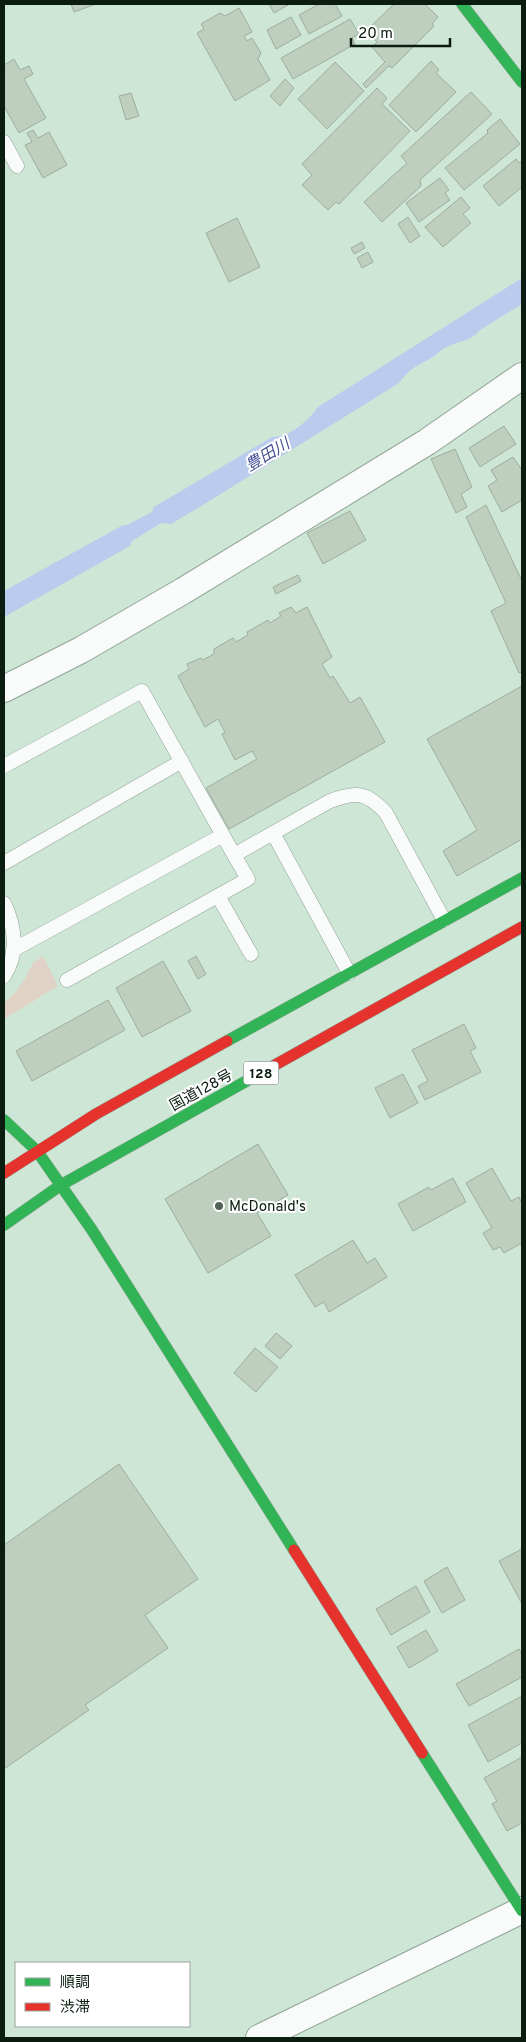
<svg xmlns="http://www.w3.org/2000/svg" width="526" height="2042" font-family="Overpass,'Noto Sans JP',sans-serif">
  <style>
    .green { fill: #e0d2c4 }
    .water { fill: #bbcbee }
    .building { fill: #bfcfbf; stroke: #9ead9e }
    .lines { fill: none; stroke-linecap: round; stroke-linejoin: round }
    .lane-casing { stroke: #92a497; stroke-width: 15 }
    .street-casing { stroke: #92a497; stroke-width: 28 }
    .fast-casing { stroke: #92a497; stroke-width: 12 }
    .jam-casing { stroke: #92a497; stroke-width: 12 }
    .lane { stroke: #f8fbf9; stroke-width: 14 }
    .street { stroke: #f8fbf9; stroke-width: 26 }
    .fast { stroke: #30b455; stroke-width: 11 }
    .jam { stroke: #e5322d; stroke-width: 11 }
    .poi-dot { fill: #4f6356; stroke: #fff; stroke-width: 2 }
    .labels { text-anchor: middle; stroke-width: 4; stroke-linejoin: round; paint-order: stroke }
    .shield { fill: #fff; stroke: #546058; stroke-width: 1 }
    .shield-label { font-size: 14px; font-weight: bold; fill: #0b1c11 }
    .street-label { font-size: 15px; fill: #0b1c11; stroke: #fff }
    .poi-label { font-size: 15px; fill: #0b1c11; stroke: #fff; text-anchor: start }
    .water-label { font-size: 16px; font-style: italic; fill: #465095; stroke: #fff }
  </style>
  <rect width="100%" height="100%" fill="#cee6d5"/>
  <!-- green -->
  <path class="green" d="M43,956L58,986L4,1019V1003L13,995L25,979L33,963Z"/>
  <!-- water -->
  <path class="water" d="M522,278V304L480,330C473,340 460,341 449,346C443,348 438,353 433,357C416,367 412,366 399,383L203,505L171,524L161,523L132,541L130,546L4,617V591L123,525H127L152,512L154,507L272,437C289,438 309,420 318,407Z"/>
  <!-- building -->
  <path class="building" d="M71,4H96L74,12Z
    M269,4H290L274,13Z
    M319,4H335L342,16L309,34L299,15Z
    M394,4H425L438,17L432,24L434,26L392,68L389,66L366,88L363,84L385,62L372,47L377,42L366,31Z
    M239,8L252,32L244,36L247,41L252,38L261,53L258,59L270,80L235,101L197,33L204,29L201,24L220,13L225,16Z
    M291,17L301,35L276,49L267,30Z
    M350,19L359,34L352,38L355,44L293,79L281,58Z
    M14,59L20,70L29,66L33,74L24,79L46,118L19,133L4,106V65Z
    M431,61L439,70L436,73L456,92L416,132L389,105Z
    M335,62L364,91L327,129L298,99Z
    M285,79L294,88L280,106L270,96Z
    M377,88L387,98L382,104L410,131L339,204L336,202L328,210L302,185L312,175L302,164Z
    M471,92L492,114L420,180L421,186L382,222L364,202L407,163L401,156Z
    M131,93L139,116L126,120L119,96Z
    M500,119L520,144L464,190L445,168L488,133L487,130Z
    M33,130L38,138L49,132L67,165L43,178L25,145L32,142L27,133Z
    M516,159L519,163L522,161V187L499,206L483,186Z
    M440,178L449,190L445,193L450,200L419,222L406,203Z
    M461,197L470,208L463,214L471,223L443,247L425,227Z
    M408,217L420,236L410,243L398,224Z
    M237,218L260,267L229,282L206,233Z
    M362,242L365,248L354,254L351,248Z
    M368,252L373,262L362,268L357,258Z
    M504,426L516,444L480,467L469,448Z
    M455,449L472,487L461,494L467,507L456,513L431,459Z
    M513,457L522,470V500L502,512L488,486L497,480L491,470Z
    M486,505L522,581V672L519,673L491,611L506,603L466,517Z
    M350,511L366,540L323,564L307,533Z
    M298,575L301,581L276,594L273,587Z
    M291,607L296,613L307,607L332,657L322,664L330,678L333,676L350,703L360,697L385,742L229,829L206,788L257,759L252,751L235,760L222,734L225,732L218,719L205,727L178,676L189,669L187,664L201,658L203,660L214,654V649L233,638L236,642L248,635L247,632L268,620L270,623L281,616L279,613Z
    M522,686V839L457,876L443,851L477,830L427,739Z
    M196,956L206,974L198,979L188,961Z
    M163,961L191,1011L142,1037L116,988Z
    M108,1000L125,1030L32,1081L16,1051Z
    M464,1024L476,1048L470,1051L481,1072L425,1100L418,1086L428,1081L412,1050Z
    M403,1074L418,1103L390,1118L375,1088Z
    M258,1144L288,1195L257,1213L271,1236L208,1273L165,1199Z
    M492,1168L511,1201L519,1197L522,1204V1243L504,1253L500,1247L493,1250L483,1233L492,1228L466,1183Z
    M453,1178L466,1202L413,1231L398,1204L429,1187L431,1190Z
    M353,1240L367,1263L375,1258L387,1277L329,1312L324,1302L315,1307L295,1275Z
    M276,1333L292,1346L280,1359L265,1346Z
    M255,1348L278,1367L256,1392L234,1373Z
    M119,1464L198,1579L145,1615L168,1648L85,1705L89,1710L4,1769V1545Z
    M522,1549V1604L499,1561Z
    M447,1567L465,1600L442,1613L424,1581Z
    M416,1586L430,1612L391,1635L376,1609Z
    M426,1630L438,1651L409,1668L397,1647Z
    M519,1649L522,1654V1677L469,1706L456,1684Z
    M522,1696V1743L488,1762L468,1725Z
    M522,1757V1823L507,1831L492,1804L497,1801L484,1778Z"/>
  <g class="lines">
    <defs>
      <path id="lane" d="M4,142L17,166
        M4,766L142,691L234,855L330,801C356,791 367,792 386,813L444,920
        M273,833L349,973
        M4,863L182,761
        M218,896L251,954
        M4,903C15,926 19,954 4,976
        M13,950L223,835
        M67,980L248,879L234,855"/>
      <path id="street" d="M4,689L81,650L183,591L427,442L522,376
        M259,2038L522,1910"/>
      <path id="fast" d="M462,4L522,82
        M227,1041L522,878
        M4,1120L37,1151L92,1230L294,1550
        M4,1225L61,1185L266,1070
        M422,1753L522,1911"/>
      <path id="jam" d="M266,1070L522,927
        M4,1173L96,1114L227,1041
        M294,1550L422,1753"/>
    </defs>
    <!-- lane casing -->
    <use href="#lane" class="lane-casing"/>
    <!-- street casing -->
    <use href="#street" class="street-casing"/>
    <!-- fast casing -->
    <use href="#fast" class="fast-casing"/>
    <!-- jam casing -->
    <use href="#jam" class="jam-casing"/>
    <!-- lane -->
    <use href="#lane" class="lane"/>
    <!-- street -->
    <use href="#street" class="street"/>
    <!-- fast -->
    <use href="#fast" class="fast"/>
    <!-- jam -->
    <use href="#jam" class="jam"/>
  </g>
  <!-- markers -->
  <circle class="poi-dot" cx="219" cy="1206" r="5"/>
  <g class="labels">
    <!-- shield labels -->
    <rect class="shield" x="243.5" y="1061.5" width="35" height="23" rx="4"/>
    <g class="shield-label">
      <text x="261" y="1078">128</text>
    </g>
    <!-- street labels -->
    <g class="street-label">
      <text transform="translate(201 1090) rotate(-29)" y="5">国道128号</text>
    </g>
    <!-- poi labels -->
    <g class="poi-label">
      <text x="229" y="1211">McDonald's</text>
    </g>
    <!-- water labels -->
    <g class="water-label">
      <text transform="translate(267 454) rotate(-31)" y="6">豊田川</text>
    </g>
  </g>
  <!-- border -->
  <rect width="526" height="2042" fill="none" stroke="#0b1c11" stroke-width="10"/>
  <!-- legend -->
  <rect x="15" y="1962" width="175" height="65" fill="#ffffff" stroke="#9da4a0"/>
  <rect x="25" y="1978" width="25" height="8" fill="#30b455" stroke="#9da4a0"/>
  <text x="60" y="1987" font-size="15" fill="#0b1c11">順調</text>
  <rect x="25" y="2003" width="25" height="8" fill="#e5322d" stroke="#9da4a0"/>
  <text x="60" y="2012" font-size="15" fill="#0b1c11">渋滞</text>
  <!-- scale -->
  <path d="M351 38v8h99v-8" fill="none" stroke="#0b1c11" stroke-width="2.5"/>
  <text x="358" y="38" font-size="15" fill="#0b1c11" stroke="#ffffff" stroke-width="4" paint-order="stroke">20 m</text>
</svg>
